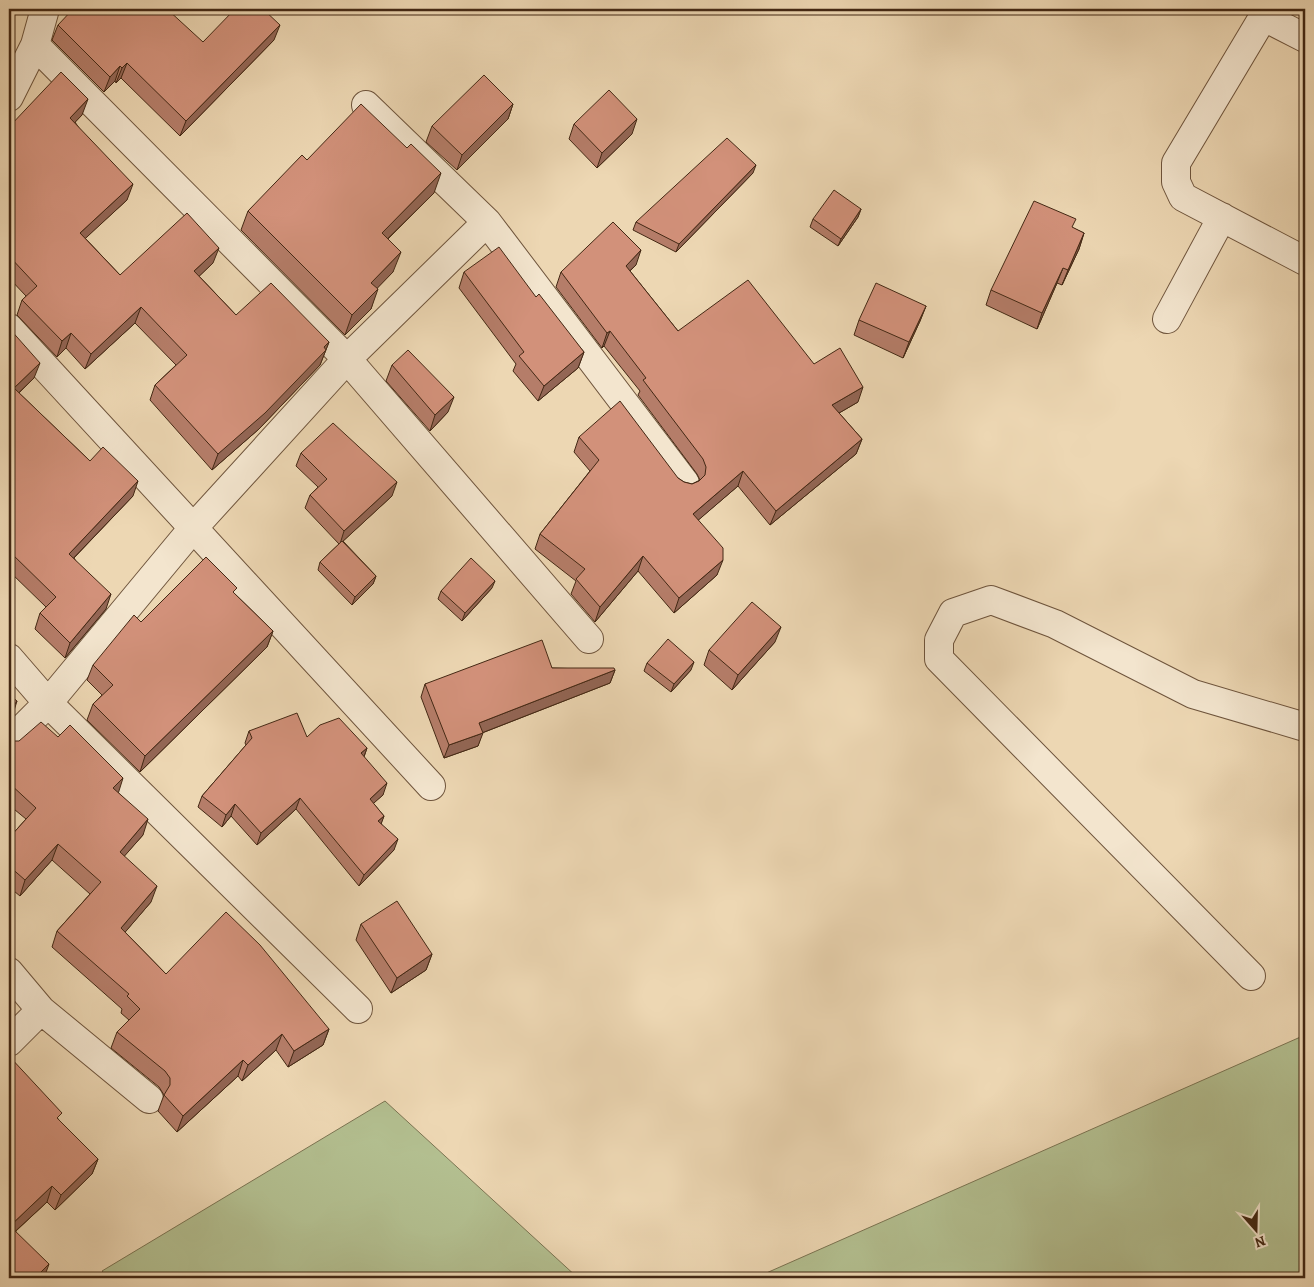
<svg xmlns="http://www.w3.org/2000/svg" width="1314" height="1287" font-family="Alegreya,serif">
  <style>
    .green { fill: #b3bf90; stroke: #7b7452 }
    .lines { fill: none; stroke-linecap: round; stroke-linejoin: round }
    .street-casing { stroke: #6e543c; stroke-width: 30 }
    .street { stroke: #f3e5ce; stroke-width: 28 }
    .wall { fill: #b57d69; stroke: #432814 }
    .shaded-wall { fill: #936655; stroke: #432814 }
    .building { fill: #d2917a; stroke: #432814 }
  </style>
  <rect width="100%" height="100%" fill="#edd7b3"/>
  <filter id="stains"><feTurbulence type="fractalNoise" baseFrequency=".004" numOctaves="4"/><feColorMatrix values="0 0 0 0 .2 0 0 0 0 .09 0 0 0 0 .02 0 0 0 .5 -.17"/></filter>
  <radialGradient id="worn" r=".72"><stop offset=".6" stop-color="#630" stop-opacity="0"/><stop offset="1" stop-color="#630" stop-opacity=".3"/></radialGradient>
  <!-- green -->
  <path class="green" d="M1305,1035V1278H755Z
    M385,1101L578,1278H109L102,1271Z"/>
  <g class="lines">
    <defs>
      <path id="street" d="M1268,9L1176,163V182L1183,197L1305,261
        M1264,17L1305,38
        M35,45L347,359L589,639
        M9,97L35,45L45,9
        M366,105L487,222L685,483
        M1167,319L1222,217
        M9,328L431,786
        M9,658L48,703L358,1009
        M9,742L48,703L194,527L347,359L487,222
        M9,972L41,1010L149,1099
        M1251,976L939,659V640L953,613L991,600L1055,624L1193,694L1305,727
        M9,1042L41,1010"/>
    </defs>
    <!-- street casing -->
    <use href="#street" class="street-casing"/>
    <!-- street -->
    <use href="#street" class="street"/>
  </g>
  <!-- wall -->
  <path class="wall" d="M58,25L203,42L274,40L180,136L121,78L116,83L115,81L104,92L52,40Z
    M513,104L508,119L457,170L426,142L432,126Z
    M82,115L75,122L127,200L85,238L120,275L213,263L199,276L236,315L329,342L320,365L259,429L212,470L150,400L155,385L176,365L135,323L85,369L66,348L57,357L17,315L22,300L26,296L9,278V127Z
    M574,124L632,134L597,168L569,139Z
    M307,160L434,193L388,239L393,272L377,288L371,309L345,335L241,230L248,211Z
    M753,173L676,252L633,230L636,222Z
    M861,209L858,217L838,246L810,227L813,219Z
    M1073,228L1084,233L1079,249L1062,285L1057,283L1037,329L986,305L991,290Z
    M636,265L630,271L678,331L814,364L858,402L839,413L862,439L856,454L770,525L738,486L698,520L717,575L674,613L638,571L595,622L571,594L576,581L535,549L540,534L590,471L574,452L579,437L678,478L684,482L692,484L700,480L697,474L638,395L640,391L604,346L602,348L556,287L561,272Z
    M464,272L536,297L584,352L578,368L538,401L513,371L516,364L459,288Z
    M926,306L920,321L903,358L854,335L859,320Z
    M9,328L34,378L19,393L90,461L133,496L74,558L106,609L65,658L35,629L40,613L46,607L9,571Z
    M392,365L448,412L430,431L386,381Z
    M301,453L392,496L343,541L376,576L373,584L352,605L318,570L320,562L339,544L305,508L310,495L318,487L296,466Z
    M492,588L462,621L438,599L441,591Z
    M235,594L273,631L267,647L140,772L87,720L93,704L102,695L87,680L93,665L141,622Z
    M775,642L732,690L704,665L709,650Z
    M647,663L691,670L671,692L644,671Z
    M552,668L615,670L610,683L482,733L478,746L444,758L421,697L425,684Z
    M249,731L307,737L367,748L364,757L383,795L373,803L384,816L381,823L394,850L359,886L296,809L257,845L231,816L222,827L198,807L202,796L246,745L245,743Z
    M9,740L118,792L143,835L124,856L151,902L125,932L166,974L329,1029L323,1045L288,1067L276,1050L242,1081L238,1076L177,1132L158,1111L164,1095L159,1087L111,1048L117,1032L129,1020L121,1013L122,1009L52,947L57,931L90,894L52,860L20,896L9,887V838L26,819L9,805Z
    M361,924L432,954L426,970L391,993L356,940Z
    M9,1056L59,1120L98,1159L92,1174L55,1210L47,1202L16,1231L9,1278Z"/>
  <!-- shaded-wall -->
  <path class="shaded-wall" d="M280,25L274,40L180,136L186,121Z
    M127,63L121,78L116,83L122,68Z
    M120,66L115,81L104,92L110,77Z
    M88,99L82,115L65,133L70,118Z
    M513,104L508,119L457,170L462,155Z
    M637,119L632,134L597,168L602,153Z
    M756,165L753,173L676,252L679,244Z
    M441,173L434,193L374,252L382,233Z
    M133,184L127,200L75,248L80,233Z
    M861,209L858,217L838,246L841,239Z
    M1084,233L1079,249L1062,285L1068,270Z
    M219,248L213,263L189,286L194,271Z
    M641,250L636,265L620,280L626,266Z
    M401,252L393,272L364,302L371,283Z
    M1063,268L1057,283L1037,329L1042,313Z
    M378,289L371,309L345,335L352,315Z
    M926,306L920,321L903,358L909,342Z
    M141,307L135,323L85,369L91,354Z
    M610,331L604,346L602,348L607,333Z
    M71,333L66,348L57,357L62,341Z
    M329,342L320,365L259,429L212,470L218,454Z
    M584,352L578,368L538,401L544,386Z
    M40,363L34,378L9,402L14,388Z
    M863,387L858,402L827,420L832,405Z
    M454,397L448,412L430,431L435,415Z
    M862,439L856,454L770,525L776,511Z
    M743,471L738,486L688,529L693,514Z
    M138,481L133,496L63,569L69,554Z
    M397,482L392,496L340,544L344,531Z
    M643,556L638,571L595,622L600,607Z
    M723,560L717,575L674,613L679,598Z
    M376,576L373,584L352,605L355,597Z
    M495,581L492,588L462,621L465,613Z
    M111,594L106,609L65,658L70,643Z
    M781,627L775,642L732,690L738,675Z
    M273,631L267,647L140,772L145,756Z
    M694,662L691,670L671,692L674,684Z
    M615,670L610,683L474,736L479,723Z
    M17,701L12,717L9,721V712Z
    M483,733L478,746L444,758L449,745Z
    M367,748L363,759L361,753Z
    M123,778L118,794L113,788Z
    M387,783L383,795L366,810L370,799Z
    M300,798L296,809L257,845L261,833Z
    M235,804L231,816L222,827L226,815Z
    M384,816L380,827L378,821Z
    M148,819L143,835L114,868L120,852Z
    M398,839L394,850L359,886L364,875Z
    M58,844L52,860L20,896L25,880Z
    M157,886L151,902L115,944L121,928Z
    M432,954L426,970L391,993L397,978Z
    M329,1029L323,1045L288,1067L294,1051Z
    M282,1034L276,1050L242,1081L248,1065Z
    M243,1060L238,1076L177,1132L183,1116Z
    M98,1159L92,1174L55,1210L61,1195Z
    M52,1186L47,1202L9,1237L10,1226Z
    M49,1264L44,1278H35Z"/>
  <!-- building -->
  <path class="building" d="M73,9H167L203,42L235,9H263L280,25L186,121L127,63L122,68L120,66L110,77L58,25Z
    M61,72L88,99L70,118L133,184L80,233L120,275L187,213L219,248L194,271L236,315L271,283L329,342L324,347L326,350L265,413L218,454L155,385L187,355L141,307L91,354L71,333L62,341L22,300L37,286L9,256V127Z
    M484,75L513,104L462,155L432,126Z
    M609,90L637,119L602,153L574,124Z
    M361,104L407,148L411,144L441,173L382,233L401,252L371,283L378,289L352,315L248,211L302,155L307,160Z
    M727,138L756,165L679,244L636,222Z
    M834,190L861,209L841,239L813,219Z
    M1034,201L1076,219L1072,227L1084,233L1068,270L1063,268L1042,313L991,290Z
    M613,222L641,250L626,266L678,331L748,280L814,364L840,348L863,387L832,405L862,439L776,511L743,471L693,514L723,548V560L679,598L643,556L600,607L576,579L585,569L540,534L599,460L579,437L620,401L678,478L684,482L692,484L699,481L705,475L706,467L703,459L643,380L646,378L610,331L607,333L561,272Z
    M499,247L536,297L539,294L584,352L544,386L519,356L524,352L464,272Z
    M876,283L926,306L909,342L859,320Z
    M9,328L40,363L14,388L90,461L103,447L138,481L69,554L111,594L70,643L40,613L56,597L10,552L9,553Z
    M408,350L454,397L435,415L392,365Z
    M333,423L397,482L344,531L310,495L327,479L301,453Z
    M342,541L376,576L355,597L320,562Z
    M206,557L237,588L233,592L273,631L145,756L93,704L113,685L93,665L134,615L141,622Z
    M471,558L495,581L465,613L441,591Z
    M752,602L781,627L738,675L709,650Z
    M668,639L694,662L674,684L647,663Z
    M542,640L552,668H614L615,670L479,723L483,733L449,745L425,684Z
    M9,689L13,693L11,696L17,701L9,712Z
    M297,713L307,737L320,725L339,718L367,748L361,753L387,783L370,799L384,816L378,821L398,839L364,875L300,798L261,833L235,804L226,815L202,796L252,738L249,731Z
    M41,722L58,737L70,725L123,778L113,788L148,819L120,852L157,886L121,928L166,974L226,912L260,945L329,1029L294,1051L282,1034L248,1065L243,1060L183,1116L164,1095L170,1085V1078L165,1071L117,1032L140,1009L127,996L129,994L57,931L101,882L58,844L25,880L9,866V838L36,808L9,783V740L11,741H19Z
    M397,901L432,954L397,978L361,924Z
    M9,1056L62,1113L57,1118L98,1159L61,1195L52,1186L10,1226L49,1264L35,1278H9Z"/>
  <!-- margin -->
  <rect width="1314" height="1287" fill="none" stroke="#edd7b3" stroke-width="30"/>
  <rect x="10" y="10" width="1294" height="1267" fill="none" stroke="#432814" stroke-width="2.5"/>
  <rect x="15" y="15" width="1284" height="1257" fill="none" stroke="#432814"/>
  <!-- north arrow -->
  <g transform="translate(1256 1230) rotate(160)" stroke="#f3e5ce" stroke-width="4" paint-order="stroke">
  <path d="M0-4L9 19L0 12L-9 19Z" fill="#432814"/>
  <text y="-8" font-size="14" font-weight="bold" text-anchor="middle" fill="#432814">N</text>
  </g>
  <rect width="100%" height="100%" filter="url(#stains)"/>
  <rect width="100%" height="100%" fill="url(#worn)"/>
</svg>
